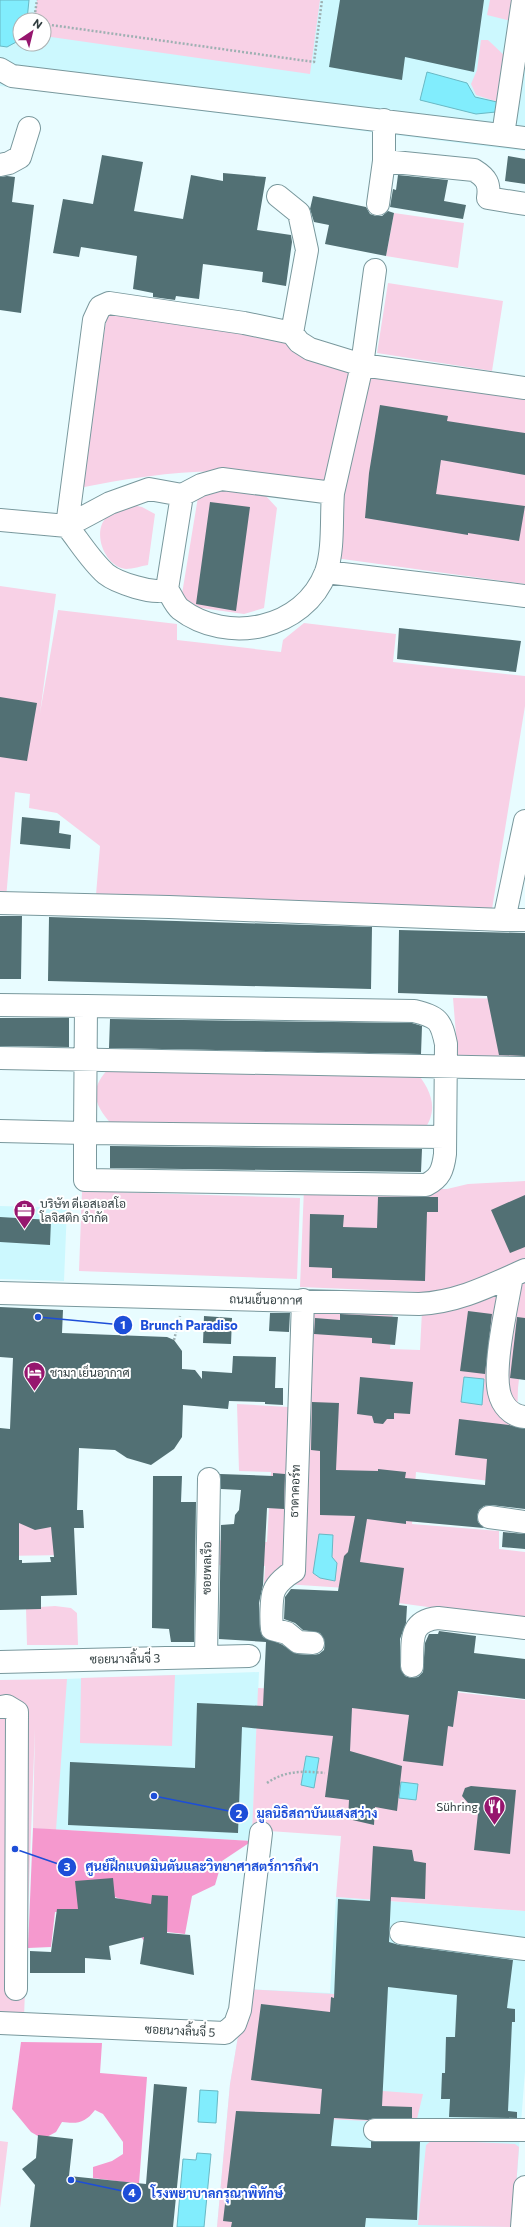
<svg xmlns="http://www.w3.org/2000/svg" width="525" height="2227" font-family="Commissioner,Sarabun,sans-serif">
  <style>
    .built { fill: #ccf8fe; fill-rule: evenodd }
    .green { fill: #f8d1e6 }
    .forest { fill: #f599ce }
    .water { fill: #81edfd; stroke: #69b8c4 }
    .building { fill: #527074; fill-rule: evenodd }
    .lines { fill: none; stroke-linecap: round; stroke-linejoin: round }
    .minor-casing { stroke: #79989d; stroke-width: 24 }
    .path { stroke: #9eb0b2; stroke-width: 2.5; stroke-dasharray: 2 2; stroke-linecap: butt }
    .minor { stroke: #fff; stroke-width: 22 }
    .labels { text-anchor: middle; stroke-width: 4; stroke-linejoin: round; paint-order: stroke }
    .poi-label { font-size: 12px; fill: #313e40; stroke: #fff; text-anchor: start }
    .street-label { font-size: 12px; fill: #313e40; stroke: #fff }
    .leader { fill: none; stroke: #1d4ed8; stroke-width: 1.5 }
    .callout-dot { fill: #1d4ed8; stroke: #fff; stroke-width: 1.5 }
    .mark-label { font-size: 12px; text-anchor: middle; font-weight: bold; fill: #fff }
    .callout-label { font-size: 13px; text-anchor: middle; font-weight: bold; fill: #1d4ed8; stroke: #fff; stroke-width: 4; stroke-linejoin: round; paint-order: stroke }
  </style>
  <rect width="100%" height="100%" fill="#e8fcff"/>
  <!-- built -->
  <path class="built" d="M0,0H525V151L0,86ZM20,20H44V44H20Z
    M0,1206L67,1208L64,1281L0,1279Z
    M259,1672L252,1841L33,1828L37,1680Z
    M336,1897L525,1911V2071L513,2227H217L230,2084L246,1989L330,1993Z"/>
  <!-- green -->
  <path class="green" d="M37,0H320L310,74L44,36V20H34Z
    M490,0H516L511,21L487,15Z
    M481,40H488L506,57L501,103L476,95L471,84L477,70Z
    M394,213L464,223L458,268L386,256Z
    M388,283L503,301L492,371L377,353Z
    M121,310L279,337L351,375L329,476L319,485C296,481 272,475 249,473C192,468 136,477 79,488L107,315Z
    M368,372L525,394V584L335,558L342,503Z
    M218,487L266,496L277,508L264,608L244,614L187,606L181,600L199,491Z
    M132,505L142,507L155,514L148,565C141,566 133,569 126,569C104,567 90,529 109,515C115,510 125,508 132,505Z
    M0,586L56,594L40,713L58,610L177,624V640L281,652L283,640L304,623L396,634L393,662L525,676V706L492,909L96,895L100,846L57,813L29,808L30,794L15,792L6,899H0Z
    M453,998L525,999V1061L458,1059Z
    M111,1066L415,1070C430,1089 440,1108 424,1130L113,1126C93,1104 88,1089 111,1066Z
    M525,1181V1259L443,1293L300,1287L304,1188L447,1189L468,1184Z
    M82,1191L300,1198L297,1279L79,1271Z
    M525,1278V1326L518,1388L515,1484L416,1472L412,1524L499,1531V1549L525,1552V1620L361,1598L362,1589L284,1584L276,1639H261L265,1566L210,1565L212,1540L267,1542L271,1472L239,1471L237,1404L288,1407L308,1397V1309L393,1310L390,1349L420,1350L422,1311Z
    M24,1464L67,1555L0,1556Z
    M55,1606L71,1608L77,1613L78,1645H27L26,1608Z
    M175,1675L172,1746L80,1743L81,1678Z
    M67,1679L56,1830L33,1828L35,1728L24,2017L0,2018V1680Z
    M356,1681L525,1700V1911L336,1897L341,1836L269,1831L252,1834L258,1688L355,1693Z
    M246,1989L334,1994L330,2087L423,2094L416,2123L254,2116L239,2227H217L230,2084Z
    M432,2140L515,2144L519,2147L513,2227L418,2225L426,2145Z
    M0,2141L8,2142L0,2208Z"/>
  <!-- forest -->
  <path class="forest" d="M33,1828L252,1841L222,1861L215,1885L192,1896L185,1934L158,1931L145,1942L130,1923L125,1901L110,1895L100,1908L55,1912L51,1947L28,1948Z
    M21,2042L102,2043L100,2073L147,2077L139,2184L93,2178V2167L112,2161L123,2154V2142L103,2114L95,2110C85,2123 78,2124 62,2122L56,2132L43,2139L31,2132L12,2109Z"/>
  <!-- water -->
  <path class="water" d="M0,0H29L27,20H20V40L7,47L0,46Z
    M427,72L467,83L475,97L497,102L496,112L476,114L420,100Z
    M464,1377L484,1379L482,1405L461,1402Z
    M319,1534L333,1535L332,1557L337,1563L335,1581L320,1578L313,1573Z
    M306,1756L319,1758L314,1788L301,1785Z
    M401,1782L418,1784L416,1800L399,1798Z
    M200,2090L218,2091L216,2123L198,2122Z
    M197,2153L211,2154L204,2227H177L183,2159L196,2160Z"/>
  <!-- building -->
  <path class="building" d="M340,0H484L474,72L405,57L402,80L329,67Z
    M102,155L143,162L134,211L183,219L191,175L223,181V173L266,177L257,230L291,235L292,242L286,286L262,282L263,272L203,264L199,299L176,296L175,300L153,297V293L133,289L137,256L81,247L79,257L53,253L63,199L93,204Z
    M508,156L525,159V184L505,181Z
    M398,175L448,180L444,201L466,205L463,219L390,207L393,189L396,190Z
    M7,176L15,177L12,202L34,205L21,313L0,310V177Z
    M313,196L366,207L370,214L376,216H382L388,211L394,213L386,256L325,244L329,225L314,222L310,209Z
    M380,405L448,416L447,421L525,433V475L441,460L436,494L525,506L519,541L468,533V535L365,518L369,473Z
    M210,502L250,507L236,611L196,604Z
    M399,628L521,641L516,672L397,659Z
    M0,697L37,703L27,761L0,757Z
    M22,817L60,821L59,833L71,835L70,849L20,844Z
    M0,916H22L21,979H0Z
    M49,917L372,927L371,989L48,981Z
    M399,930L525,933V1056L499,1055L487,996L398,993Z
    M0,1018H69V1047L0,1046Z
    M110,1019L412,1023L422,1026L421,1054L109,1048Z
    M110,1146L422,1149L421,1172L110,1168Z
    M525,1195V1247L510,1253L491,1210Z
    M378,1197H438V1212H427L425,1281L332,1278V1268L309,1267L310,1214L344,1215L343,1227L377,1228Z
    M0,1217L51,1220L50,1245L0,1242Z
    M0,1307L63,1310L62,1333L167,1337L174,1340L182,1351V1369L195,1370L202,1379V1371L232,1373L233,1356L276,1357L275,1388H283V1405L265,1404V1402L229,1401L228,1409L183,1405L182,1437L174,1449L151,1465L127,1458L115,1450L79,1448L77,1510H83L84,1528H74L77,1595L41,1596V1609L0,1610V1428L10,1429L13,1358L0,1357ZM19,1523L35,1530L51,1527L54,1557H50L51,1562L22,1563V1560H19Z
    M468,1311L492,1314L485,1374L460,1371Z
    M270,1313H290L289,1332L269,1331Z
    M340,1314L398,1317L395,1345L372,1343V1338L314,1334L315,1318L340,1320Z
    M204,1316L232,1318L231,1344L203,1343Z
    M517,1317L525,1318V1380L510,1378Z
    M360,1377L413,1382L410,1414L394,1413V1419H387L383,1424L374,1423L372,1416L357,1414Z
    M312,1402L339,1403L336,1470L378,1471V1469L406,1472L405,1478L485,1485L487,1459L455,1455L459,1419L509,1425L525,1429V1509L491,1505L484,1506L479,1510L477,1516L478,1522L484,1528L406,1521V1524L367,1519L360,1562L404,1568L399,1605L407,1606L406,1623L400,1639V1666L405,1676L411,1678L418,1677L423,1672L425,1643L429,1634H438L439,1631L476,1636L474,1653L525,1659V1699L458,1691L453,1727L448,1726L443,1766L403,1761L409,1715L352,1708L350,1751L402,1766L397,1811L375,1807L374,1825L348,1819L349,1800L325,1797L333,1736L242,1727L238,1833L68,1825L70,1762L195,1768L197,1703L263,1706L266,1642L219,1639L221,1525L234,1524L235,1515L239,1510L241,1490L221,1489L220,1474L273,1476V1473L285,1474L284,1509L267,1508L263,1585L259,1603L260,1630L263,1637L281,1644L297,1654L313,1655L319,1654L324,1650L325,1643L320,1633L303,1630L295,1623L284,1619L285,1597L291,1589L338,1591L344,1556L348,1552L355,1516L320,1515V1451L311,1450Z
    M153,1476H182L181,1502H196L194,1642H171L169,1629L152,1628Z
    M503,1532L525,1534V1549L502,1547Z
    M471,1786L516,1790L510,1854L474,1850L479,1804L468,1803L462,1796L465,1788Z
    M373,1846L412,1850L414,1861L426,1863L425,1899L391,1897L389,1942L399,1945L513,1960L507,2008L515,2009V2022H512L508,2111L517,2112V2118L449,2117L450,2099H441L442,2073H445L446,2037H455L457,1995L388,1987L382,2106L412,2107V2118H375L368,2120L334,2118L331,2146L371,2148V2141L420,2142L417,2220L366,2218L365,2227H231L232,2222L223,2221L236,2111L320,2114L322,2089L251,2080L261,2004L330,2012L331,1997L334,1998L338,1899L370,1901Z
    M113,1878L115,1898L151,1904L152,1895L168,1896L167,1933L190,1935L194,1975L140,1964L144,1937L109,1946L111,1960L85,1958V1973H30V1951L51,1952L57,1909H78L75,1881Z
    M154,2084L187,2087L173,2227H30L35,2185L22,2169L36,2158L38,2135L73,2139L69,2176L146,2184Z"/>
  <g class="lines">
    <defs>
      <path id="minor" d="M0,69L12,76L525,138
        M503,135L523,0
        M384,161L474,170C487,178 490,184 488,198L525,204
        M0,165L9,163L20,157L29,128
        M278,196L299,213L307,250L292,333
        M378,204L384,161V120
        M333,493L362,365L375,270
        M0,520L67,526L110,503L149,489L182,495L201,485L222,479L333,493C331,518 334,549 326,572C304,630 227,645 180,609C175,605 171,595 167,589C155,596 116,582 106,574C91,561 79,541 67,526L94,320L100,307L109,303L244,323L292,333L299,342L310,349L362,365L525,388
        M326,572L525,596
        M167,589L182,495
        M525,821L504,920H525
        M0,903L169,907L504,920
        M0,1005L86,1006L85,1133L0,1131
        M86,1006L414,1011C438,1017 441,1020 446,1044L445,1154C443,1170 440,1178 426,1185L85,1180V1133L445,1137
        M0,1058L525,1068
        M512,1276C507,1305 493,1365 499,1392C502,1405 511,1416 525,1417
        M0,1293L419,1304C458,1302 489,1286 525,1270
        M303,1300L294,1571C287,1575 277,1583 274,1591C271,1598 271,1621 272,1629L287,1633L298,1642L313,1643
        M489,1517L525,1522
        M206,1657L209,1479
        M0,1662L249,1656
        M412,1666C413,1642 408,1621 438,1618L525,1628
        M0,1707L7,1706L17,1712L16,1989
        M401,1933L525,1949
        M0,2023L225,2033L235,2024L240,2010L261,1833
        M375,2130H525
        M522,2227L525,2187"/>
    </defs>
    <!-- minor casing -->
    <use href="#minor" class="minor-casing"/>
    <!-- path -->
    <path class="path" d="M34,20L37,0
      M44,24L314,62L322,0
      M174,1340L180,1316
      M267,1783C286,1770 303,1771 325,1773"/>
    <!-- minor -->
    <use href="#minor" class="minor"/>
  </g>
  <!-- icons -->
  <defs>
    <symbol id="office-pin" viewBox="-11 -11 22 30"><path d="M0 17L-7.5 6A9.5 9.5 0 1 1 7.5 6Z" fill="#96166e" stroke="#fff"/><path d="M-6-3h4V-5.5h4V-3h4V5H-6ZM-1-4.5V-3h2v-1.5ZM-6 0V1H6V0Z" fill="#fff"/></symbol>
    <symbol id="hotel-pin" viewBox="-11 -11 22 30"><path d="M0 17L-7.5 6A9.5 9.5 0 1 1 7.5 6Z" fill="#96166e" stroke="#fff"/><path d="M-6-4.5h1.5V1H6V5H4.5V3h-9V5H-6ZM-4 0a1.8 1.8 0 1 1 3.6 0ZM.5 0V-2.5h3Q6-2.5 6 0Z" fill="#fff"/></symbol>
    <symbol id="restaurant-pin" viewBox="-11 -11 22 30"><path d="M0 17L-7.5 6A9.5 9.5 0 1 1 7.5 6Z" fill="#96166e" stroke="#fff"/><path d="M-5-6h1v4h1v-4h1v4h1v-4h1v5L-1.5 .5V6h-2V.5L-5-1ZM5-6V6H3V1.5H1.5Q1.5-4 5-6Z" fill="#fff"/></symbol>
  </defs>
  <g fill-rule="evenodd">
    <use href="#office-pin" x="12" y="1198" width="25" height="34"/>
    <use href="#hotel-pin" x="22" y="1360" width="25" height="34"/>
    <use href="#restaurant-pin" x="482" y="1794" width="25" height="34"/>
  </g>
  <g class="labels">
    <!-- poi labels -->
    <g class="poi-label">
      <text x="40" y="1208">บริษัท ดีเอสเอสโอ<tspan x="40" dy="14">โลจิสติก จำกัด</tspan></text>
      <text x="50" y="1377">ชามา เย็นอากาศ</text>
      <text x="478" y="1811" text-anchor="end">Sühring</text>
    </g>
    <!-- street labels -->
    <g class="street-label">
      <text transform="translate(266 1300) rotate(1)" y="4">ถนนเย็นอากาศ</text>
      <text transform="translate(295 1491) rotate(-88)" y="4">ธาดาคอร์ท</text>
      <text transform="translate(207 1568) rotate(-89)" y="4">ซอยพลเรือ</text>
      <text transform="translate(125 1659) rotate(-1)" y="4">ซอยนางลิ้นจี่ 3</text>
      <text transform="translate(180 2031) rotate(3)" y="4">ซอยนางลิ้นจี่ 5</text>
    </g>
  </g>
  <!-- callouts -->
  <path class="leader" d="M38 1317L123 1325M154 1796L239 1813M15 1849L67 1867M71 2180L132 2193"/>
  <g class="callout-dot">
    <circle cx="38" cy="1317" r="4"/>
    <circle cx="154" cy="1796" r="4"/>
    <circle cx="15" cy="1849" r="4"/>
    <circle cx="71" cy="2180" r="4"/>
    <circle cx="123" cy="1325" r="10"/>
    <circle cx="239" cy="1813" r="10"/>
    <circle cx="67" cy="1867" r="10"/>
    <circle cx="132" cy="2193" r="10"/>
  </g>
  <g class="mark-label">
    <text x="123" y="1329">1</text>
    <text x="239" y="1818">2</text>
    <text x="67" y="1871">3</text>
    <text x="132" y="2197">4</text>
  </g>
  <g class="callout-label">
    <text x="189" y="1330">Brunch Paradiso</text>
    <text x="317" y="1818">มูลนิธิสถาบันแสงสว่าง</text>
    <text x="202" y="1871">ศูนย์ฝึกแบดมินตันและวิทยาศาสตร์การกีฬา</text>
    <text x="217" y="2198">โรงพยาบาลกรุณาพิทักษ์</text>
  </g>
  <!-- north arrow -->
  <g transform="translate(32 32) rotate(35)"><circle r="19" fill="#ffffff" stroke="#adb2b3"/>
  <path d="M0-3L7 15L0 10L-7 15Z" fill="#96166e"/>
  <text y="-6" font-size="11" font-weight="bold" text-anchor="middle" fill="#313e40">N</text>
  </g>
</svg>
